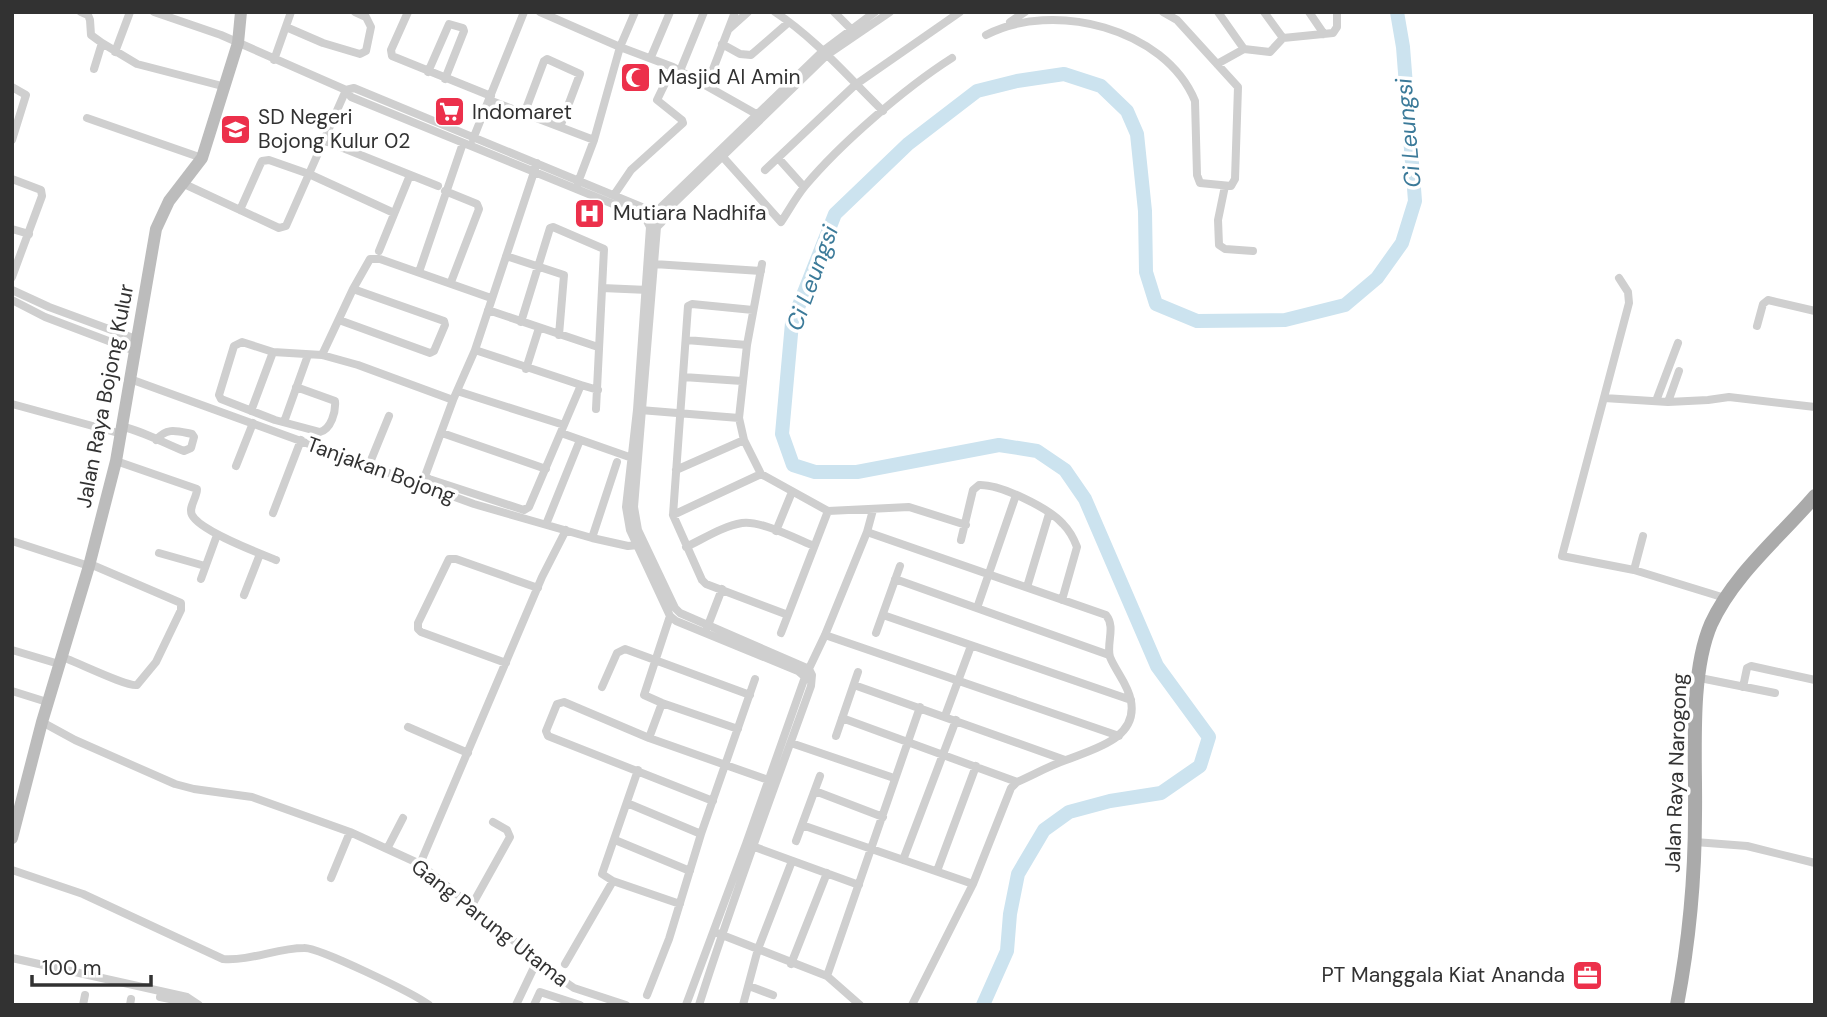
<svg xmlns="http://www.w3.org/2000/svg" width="1827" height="1017" font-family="'DM Sans',sans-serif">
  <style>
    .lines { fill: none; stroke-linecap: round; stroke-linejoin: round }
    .river { stroke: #cce3ef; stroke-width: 14 }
    .street { stroke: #cfcfcf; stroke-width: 8 }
    .secondary { stroke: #bcbcbc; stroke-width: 12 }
    .primary { stroke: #aaa; stroke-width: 14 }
    .labels { text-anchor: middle; stroke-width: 7; stroke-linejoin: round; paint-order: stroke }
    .poi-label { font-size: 21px; fill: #323232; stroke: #fff; text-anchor: start }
    .street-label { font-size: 21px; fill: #323232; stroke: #fff }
    .water-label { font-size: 23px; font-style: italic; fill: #3b7a99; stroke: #fff }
  </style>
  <rect width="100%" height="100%" fill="#fff"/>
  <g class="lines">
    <!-- river -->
    <path class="river" d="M983,1005L1007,951L1010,914L1018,874L1044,830L1069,812L1110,801L1161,793L1200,766L1209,737L1157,666L1085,499L1065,470L1037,451L999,445L857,472H815L793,465L782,434L792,323L835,214L908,144L977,91L1017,81L1064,74L1101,86L1127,111L1137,134L1145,211L1146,272L1156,304L1197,321L1285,320L1345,305L1377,278L1402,243L1415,201L1403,47L1397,12"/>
    <!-- street -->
    <path class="street" d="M81,12L88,15L90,20L91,35L102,43L94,69
      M154,12L221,35L346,90L351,97L645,217
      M408,12L391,50L392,56L491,96
      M540,12L620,47L673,67L758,115
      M775,12C816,39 848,77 883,111
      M834,12L851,29
      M1218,12L1244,49
      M1264,12L1283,38
      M1309,12L1324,34
      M1010,22L1025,12
      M286,27L323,43L360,54L366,51L371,27L366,17L355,12
      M729,29L748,12
      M986,35C1053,0 1165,28 1195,101L1197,175L1200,183L1231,186L1235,179L1238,87L1177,20L1163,12
      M102,43L137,64L226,87
      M722,44L740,54L751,55L789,22
      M115,52L130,12
      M651,57L670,12
      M274,60L291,12
      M1217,64L1244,49L1270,52L1283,38L1333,33L1337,27V12
      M680,71L704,12
      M428,72L449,24L463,28L464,31L445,79
      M707,85L735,12
      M12,87L26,95L12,140
      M346,90L354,88L649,210
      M489,100L594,140
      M524,114L544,61L547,59L580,74L560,127
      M87,118L202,158
      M473,139L524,12
      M323,140L438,186
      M722,156L781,222C789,210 796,197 805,186C841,143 905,88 952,58
      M779,159L804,187
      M537,163L475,350L453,400L425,476L429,479L524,510L529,507L581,385L598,390
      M765,170L855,85L960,12
      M12,179L41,190L42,196L12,277
      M182,183L279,228L286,226L346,90
      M577,185L594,140L620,47L635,12
      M1225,186L1218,220L1219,245L1225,249L1253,251
      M445,191L477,204L479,209L451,282
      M614,195L631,170L683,123L682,120L657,100L673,67
      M240,210L260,165L262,161L269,160L309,174L394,213
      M658,210L823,51L875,12
      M662,215L827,55L890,12
      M650,227H657L662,222V215L658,210H649L645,217L650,227L637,410L626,507L630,530L670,616L676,621L798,671L805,677
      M657,227L634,507L638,530L675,608L680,613L809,669L812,675L811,686C773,792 733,897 699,1005
      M12,229L29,234
      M379,251L410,175
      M506,256L564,275L559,335
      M654,264L761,271
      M762,264L747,345L739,418L744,440L761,474L828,511L909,507L966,525
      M419,272L463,143
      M1619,278L1628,292L1629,303L1562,556L1634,570L1725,598
      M602,288L648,290
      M12,290L49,307L136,339
      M12,300L45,317L135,351
      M488,310L598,347
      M753,310L692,304L688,306L673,515L702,580L706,584L788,615
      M339,320L430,353L434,351L445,325L444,321L353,289
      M521,322L550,228L553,227L604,249L596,409
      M1757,326L1763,304L1768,300L1815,311
      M686,340L747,345
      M475,350L581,385
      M322,355L353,289L370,259H380L491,298
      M526,369L539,328
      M683,377L742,381
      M130,379L474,504L592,538L628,546L638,545
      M296,387L335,401C336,412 331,429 320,432L275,420L221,399L219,395L234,346L242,342L273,352L322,355L358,365L453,400
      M457,391L564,425
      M1604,398L1668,402L1708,400L1729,397L1815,407
      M1656,401L1678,343
      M1668,402L1679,371
      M12,404L122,434
      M640,410L739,418
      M251,411L273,352
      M284,422L308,355
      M124,427C144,432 164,443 184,451L191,448L194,437L192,434C177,431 167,427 156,440
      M442,433L546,469
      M561,433L635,459
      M116,461L197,489C197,498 188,507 192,515C200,531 259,553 276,560
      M369,465L389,416
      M236,466L253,423
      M676,470L744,440
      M273,513L301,440
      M673,515L761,474
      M547,522L580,440
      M776,531L792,492
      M867,532L1106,615C1116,627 1106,644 1110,657C1116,672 1128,684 1131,701C1138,739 1093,749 1066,760C1049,766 1033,775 1017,782L1011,788L973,884L912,1005
      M592,538L617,462
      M961,540L973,490L979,485C1000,484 1049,508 1063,524C1069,530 1074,539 1077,547L1062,600
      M12,541L89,566
      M686,547C703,539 723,526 742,523C760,520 797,539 814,546
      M159,553L205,566
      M1634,570L1643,536
      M201,579L217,535
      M895,579L1109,655
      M1027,587L1049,514
      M244,595L260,554
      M977,608L1016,495
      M883,615L1131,700
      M670,616L644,695L662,703L738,729
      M707,628L722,589
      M781,633L828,511
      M876,633L900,566
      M825,635L1119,736
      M12,650L59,664
      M62,657C77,662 127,687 137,685L156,662L181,610V603L90,564
      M506,663L421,632L418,629V623L449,559H456L538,588
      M1700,678L1775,693
      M854,685L1065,760
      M602,687L617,653L625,649L750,695
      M1743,687L1747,668L1751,666L1815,680
      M12,691L47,702
      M945,716L971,646
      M842,718L1017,782
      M42,722L75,740L175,784L194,789L252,797L350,832L420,864L558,977L574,988L626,1005
      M408,727L468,753
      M836,736L858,672
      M649,738L662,703
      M791,743L894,778
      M638,770L602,874L613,881L680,904
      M815,791L883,817
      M713,801L548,736L546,731L557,704L564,702L649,738L771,781
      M627,803L701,834
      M802,825L973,884
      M615,840L690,871
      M796,841L820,776
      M1695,842L1747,846L1815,863
      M752,846L859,885
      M387,849L403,818
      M903,860L956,720
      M420,864L542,577L566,530
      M12,870L83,894L223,959C251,961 277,948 304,948C318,947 415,994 429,1005
      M937,871L976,766
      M331,878L350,832
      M472,905L510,837L507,830L493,822
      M717,933L827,976L860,1005
      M12,958L187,997L199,1005
      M565,964L613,881
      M791,964L827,873
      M827,976L920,707
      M749,986L773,995
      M647,995L669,939L701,834L755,679
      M160,997L190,1003L189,1005
      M83,1005L85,995
      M130,1005L131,999
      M516,1005L538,959
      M534,1005L540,992L580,1005
      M686,1005L746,844L805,677L825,635L867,532L873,510
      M743,1005L758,949L792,861"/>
    <!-- secondary -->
    <path class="secondary" d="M12,838L42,722L89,566L116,461L156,229L169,201L202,158L238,43L241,12"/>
    <!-- primary -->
    <path class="primary" d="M1677,1005C1689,942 1695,878 1695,814C1696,758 1689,675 1711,624C1734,574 1780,537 1815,496"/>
  </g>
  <!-- icons -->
  <defs>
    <symbol id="mosque-square" viewBox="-11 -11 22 22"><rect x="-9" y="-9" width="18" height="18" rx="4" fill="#ec304b" stroke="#fff"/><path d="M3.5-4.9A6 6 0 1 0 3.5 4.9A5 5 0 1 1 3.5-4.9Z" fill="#fff"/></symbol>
    <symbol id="supermarket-square" viewBox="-11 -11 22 22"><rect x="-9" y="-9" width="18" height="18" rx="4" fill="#ec304b" stroke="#fff"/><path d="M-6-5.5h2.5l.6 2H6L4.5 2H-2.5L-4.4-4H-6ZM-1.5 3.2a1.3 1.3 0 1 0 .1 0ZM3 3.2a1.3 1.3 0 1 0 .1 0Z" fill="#fff"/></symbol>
    <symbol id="school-square" viewBox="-11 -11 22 22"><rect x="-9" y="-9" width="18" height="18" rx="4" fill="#ec304b" stroke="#fff"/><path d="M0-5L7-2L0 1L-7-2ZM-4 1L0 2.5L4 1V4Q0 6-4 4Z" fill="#fff"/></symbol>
    <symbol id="hospital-square" viewBox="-11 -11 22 22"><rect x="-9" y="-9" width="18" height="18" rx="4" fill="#ec304b" stroke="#fff"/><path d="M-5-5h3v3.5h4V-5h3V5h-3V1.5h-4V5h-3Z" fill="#fff"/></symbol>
    <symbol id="office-square" viewBox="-11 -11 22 22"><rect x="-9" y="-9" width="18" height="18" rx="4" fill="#ec304b" stroke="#fff"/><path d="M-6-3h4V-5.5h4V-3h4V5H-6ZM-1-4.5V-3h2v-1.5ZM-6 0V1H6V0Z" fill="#fff"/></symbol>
  </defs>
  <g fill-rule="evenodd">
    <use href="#mosque-square" x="618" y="60" width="35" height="35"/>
    <use href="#supermarket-square" x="432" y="94" width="35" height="35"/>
    <use href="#school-square" x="218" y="112" width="35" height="35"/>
    <use href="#hospital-square" x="572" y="196" width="35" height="35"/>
    <use href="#office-square" x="1570" y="958" width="35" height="35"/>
  </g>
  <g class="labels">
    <!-- poi labels -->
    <g class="poi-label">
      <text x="658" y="84">Masjid Al Amin</text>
      <text x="472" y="119">Indomaret</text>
      <text x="258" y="124">SD Negeri<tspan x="258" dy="24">Bojong Kulur 02</tspan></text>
      <text x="613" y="220">Mutiara Nadhifa</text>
      <text x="1565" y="982" text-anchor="end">PT Manggala Kiat Ananda</text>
    </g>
    <!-- street labels -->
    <g class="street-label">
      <text transform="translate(105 396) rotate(-79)" y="7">Jalan Raya Bojong Kulur</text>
      <text transform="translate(381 470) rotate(20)" y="7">Tanjakan Bojong</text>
      <text transform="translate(1676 773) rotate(-88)" y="7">Jalan Raya Narogong</text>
      <text transform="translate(490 923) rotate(38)" y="7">Gang Parung Utama</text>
    </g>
    <!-- water labels -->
    <g class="water-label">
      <text transform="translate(1408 133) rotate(-95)" y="8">Ci Leungsi</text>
      <text transform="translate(812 278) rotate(-70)" y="8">Ci Leungsi</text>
    </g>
  </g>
  <!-- border -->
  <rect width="1827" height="1017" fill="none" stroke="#323232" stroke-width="28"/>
  <!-- scale -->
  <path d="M32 975v10h119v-10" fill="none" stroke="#323232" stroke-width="3.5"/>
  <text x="42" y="975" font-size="21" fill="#323232" stroke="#ffffff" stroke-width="5" paint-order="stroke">100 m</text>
</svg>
